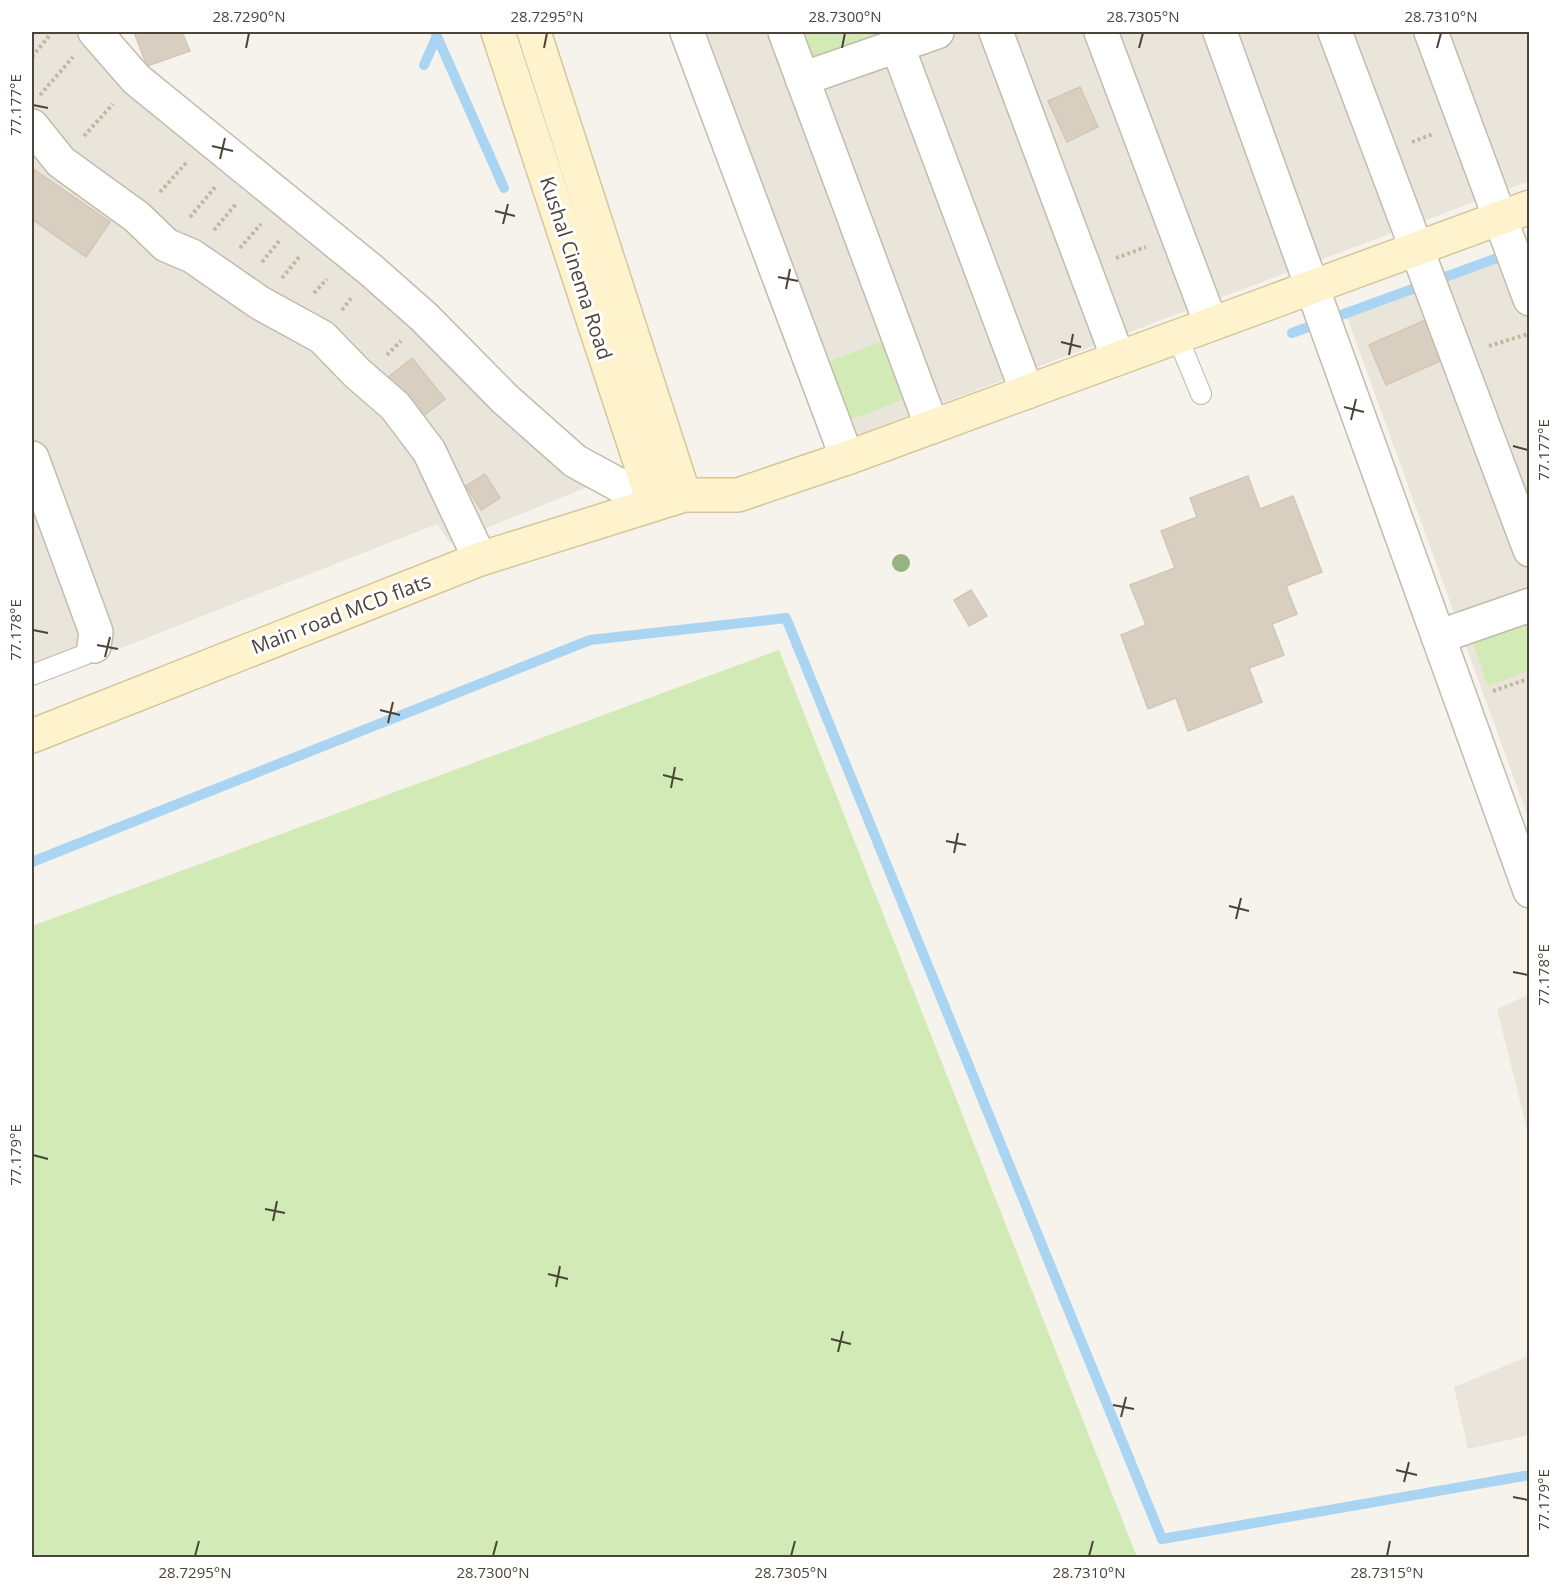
<svg xmlns="http://www.w3.org/2000/svg" width="1561" height="1589" font-family="'Open Sans',sans-serif">
  <style>
    .residential { fill: #eae5da }
    .green { fill: #d2eab5 }
    .lines { fill: none; stroke-linecap: round; stroke-linejoin: round }
    .stream { stroke: #a9d4f2; stroke-width: 10 }
    .building { fill: #d8cfc1; stroke: #d3c7b4; stroke-width: 1.5 }
    .lane-casing { stroke: #c2bbae; stroke-width: 22 }
    .street-casing { stroke: #c2bbae; stroke-width: 36 }
    .secondary-casing { stroke: #d6c79b; stroke-width: 36 }
    .path { stroke: #c4b79f; stroke-width: 4; stroke-dasharray: 3 3; stroke-linecap: butt }
    .lane { stroke: #fff; stroke-width: 20 }
    .street { stroke: #fff; stroke-width: 33 }
    .secondary { stroke: #fff3cd; stroke-width: 33 }
    .tree { fill: #97b381 }
    .ticks { fill: none; stroke: #4b4439; stroke-width: 2 }
    .labels { text-anchor: middle; stroke-width: 6; stroke-linejoin: round; paint-order: stroke }
    .street-label { font-size: 20px; fill: #4b4439; stroke: #fff }
    .neatline { fill: none; stroke: #4b4439; stroke-width: 2 }
    .ticks-label { font-size: 15px; text-anchor: middle; fill: #4b4439 }
  </style>
  <rect width="100%" height="100%" fill="#f6f3ec"/>
  <!-- residential -->
  <path class="residential" d="M32,32H113L149,74L614,476L450,543L437,524L32,683Z
    M673,32H1529V181L826,447Z
    M1529,249V820L1347,317Z
    M1529,994V1137L1497,1009Z
    M1529,1356V1435L1468,1449L1454,1387Z"/>
  <!-- green -->
  <path class="green" d="M798,32H895L810,64Z
    M883,341L905,399L845,422L823,364Z
    M1524,616L1529,631V671L1488,686L1470,635Z
    M779,650L1137,1557H32V926Z"/>
  <g class="lines">
    <!-- stream -->
    <path class="stream" d="M435,32L504,188
      M424,65L437,36
      M1292,333L1530,246
      M32,862L590,640L786,618L1162,1539L1530,1475"/>
  </g>
  <!-- building -->
  <path class="building" d="M134,32H182L190,51L147,66Z
    M1080,87L1098,127L1067,142L1048,101Z
    M32,168L110,222L86,257L32,219Z
    M1432,317L1449,357L1386,385L1369,345Z
    M412,358L445,399L419,419L387,378Z
    M485,474L500,498L481,510L466,486Z
    M1248,476L1260,509L1293,496L1322,572L1286,586L1297,614L1272,624L1284,655L1249,668L1262,702L1188,731L1176,698L1148,709L1121,635L1146,625L1130,585L1175,568L1161,531L1197,517L1190,498Z
    M971,590L987,616L969,626L954,600Z"/>
  <g class="lines">
    <defs>
      <path id="lane" d="M1177,336L1201,394
        M32,675L84,655L94,646"/>
      <path id="street" d="M95,32L136,79L372,271L424,317L505,399L575,461L654,504
        M687,32L847,458
        M785,32L932,427
        M996,32L1118,358
        M1101,32L1211,324
        M1220,32L1530,891
        M1335,32L1530,550
        M1431,32L1530,299
        M897,45L1027,392
        M802,79L937,32
        M32,126L61,162L137,217L166,245L192,256L260,303L322,337L357,373L395,406L429,451L480,559
        M32,458L96,632L94,646
        M1438,637L1530,605"/>
      <path id="secondary" d="M498,32L654,504
        M534,32L684,495
        M32,736L480,559L684,495H738L847,458L1530,207"/>
    </defs>
    <!-- lane casing -->
    <use href="#lane" class="lane-casing"/>
    <!-- street casing -->
    <use href="#street" class="street-casing"/>
    <!-- secondary casing -->
    <use href="#secondary" class="secondary-casing"/>
    <!-- path -->
    <path class="path" d="M32,57L52,32
      M40,95L73,57
      M84,136L113,104
      M1412,142L1433,134
      M160,192L187,162
      M190,217L216,186
      M214,230L236,204
      M240,248L261,224
      M1116,258L1146,247
      M262,262L280,240
      M282,278L300,256
      M314,293L327,279
      M342,310L352,297
      M1489,346L1528,334
      M387,355L401,341
      M1493,691L1530,678"/>
    <!-- lane -->
    <use href="#lane" class="lane"/>
    <!-- street -->
    <use href="#street" class="street"/>
    <!-- secondary -->
    <use href="#secondary" class="secondary"/>
  </g>
  <!-- trees -->
  <circle class="tree" cx="901" cy="563" r="9"/>
  <!-- ticks -->
  <path class="ticks" d="M246,48L249,33M544,48L547,33M842,48L845,33M1139,48L1143,33M1437,48L1441,33M33,105L48,108M212,146L233,151M220,159L225,138M495,211L515,216M503,224L508,204M778,277L798,281M786,289L790,269M1061,342L1081,347M1069,355L1073,334M1344,407L1364,412M1351,420L1356,399M1513,446L1528,450M33,630L48,633M97,645L118,649M105,657L110,637M380,710L400,715M388,723L393,702M663,775L683,780M671,788L675,767M946,841L966,845M954,853L958,833M1229,906L1249,911M1236,919L1241,898M1513,972L1528,975M33,1155L48,1159M265,1209L285,1213M273,1221L277,1201M548,1274L568,1279M556,1287L560,1266M831,1339L851,1344M838,1352L843,1331M1113,1405L1134,1409M1121,1417L1126,1397M1396,1470L1417,1475M1404,1482L1409,1462M1513,1497L1528,1500M195,1556L199,1541M493,1556L497,1541M791,1556L795,1541M1089,1556L1093,1541M1387,1556L1390,1541"/>
  <g class="labels">
    <!-- street labels -->
    <g class="street-label">
      <text transform="translate(576 268) rotate(72)" y="7">Kushal Cinema Road</text>
      <text transform="translate(341 614) rotate(-21)" y="7">Main road MCD flats</text>
    </g>
  </g>
  <!-- border -->
  <rect width="1561" height="1589" fill="none" stroke="#ffffff" stroke-width="66"/>
  <rect x="33" y="33" width="1495" height="1523" class="neatline"/>
  <g class="ticks-label">
    <text x="249" y="22">28.7290°N</text>
    <text x="547" y="22">28.7295°N</text>
    <text x="845" y="22">28.7300°N</text>
    <text x="1143" y="22">28.7305°N</text>
    <text x="1441" y="22">28.7310°N</text>
    <text transform="translate(16 105) rotate(-90)" y="5">77.177°E</text>
    <text transform="translate(1544 450) rotate(-90)" y="5">77.177°E</text>
    <text transform="translate(16 630) rotate(-90)" y="5">77.178°E</text>
    <text transform="translate(1544 975) rotate(-90)" y="5">77.178°E</text>
    <text transform="translate(16 1155) rotate(-90)" y="5">77.179°E</text>
    <text transform="translate(1544 1500) rotate(-90)" y="5">77.179°E</text>
    <text x="195" y="1578">28.7295°N</text>
    <text x="493" y="1578">28.7300°N</text>
    <text x="791" y="1578">28.7305°N</text>
    <text x="1089" y="1578">28.7310°N</text>
    <text x="1387" y="1578">28.7315°N</text>
  </g>
</svg>
